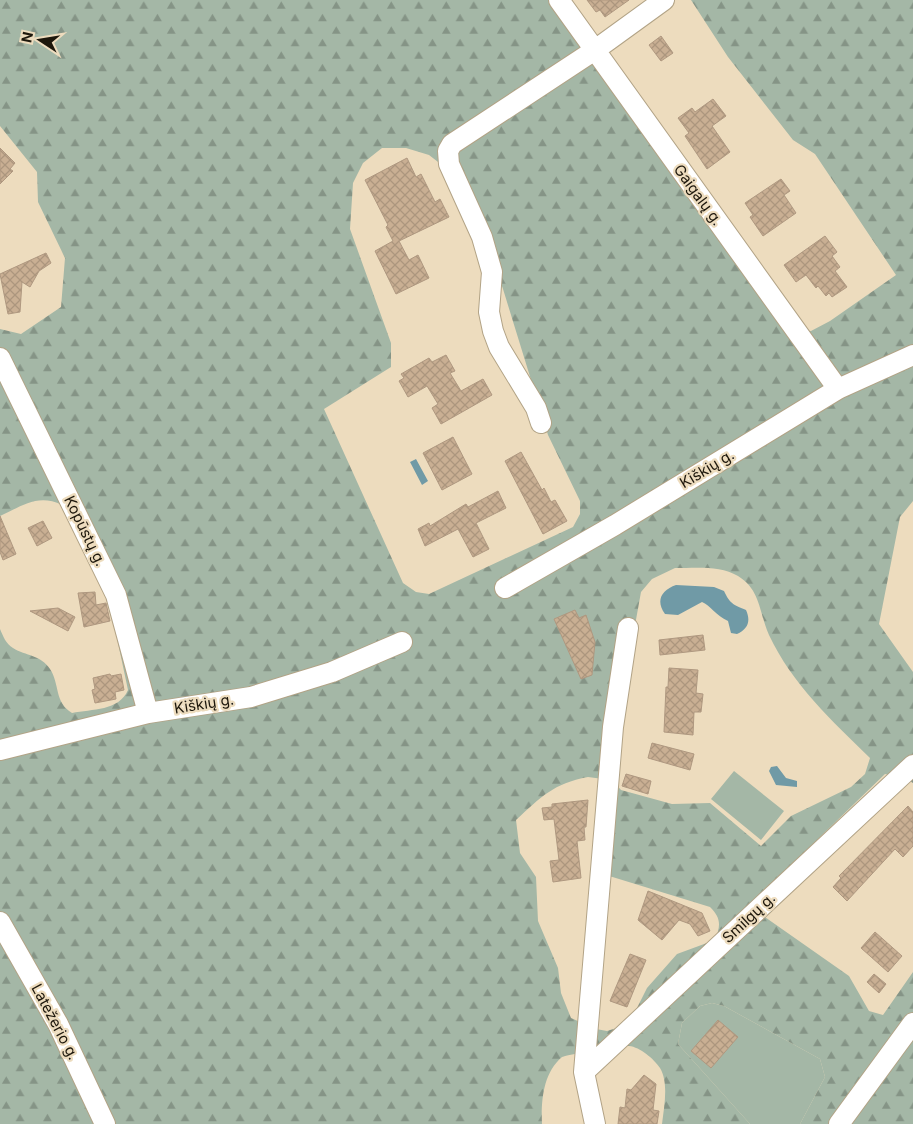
<svg xmlns="http://www.w3.org/2000/svg" width="913" height="1124" font-family="Inter,sans-serif">
  <style>
    .green { fill: #a4b7a6 }
    .forest { fill: url(#forest-firs); fill-rule: evenodd }
    .water { fill: #709aa6 }
    .building { fill: url(#building-cross-hatch); stroke: #af9880 }
    .lines { fill: none; stroke-linecap: round; stroke-linejoin: round }
    .minor-casing { stroke: #b2a386; stroke-width: 22 }
    .minor { stroke: #fff; stroke-width: 20 }
    .labels { text-anchor: middle; stroke-width: 4.5; stroke-linejoin: round; paint-order: stroke }
    .street-label { font-size: 15px; fill: #1d170c; stroke: #eddcbe }
  </style>
  <defs>
    <pattern id="forest-firs" width="22" height="20" patternUnits="userSpaceOnUse" patternTransform="scale(1.25)"><rect width="22" height="20" fill="#a4b7a6"/><path d="M5 1l3.5 6h-7zM16 11l3.5 6h-7z" fill="#859486"/></pattern>
    <pattern id="building-cross-hatch" width="8" height="8" patternUnits="userSpaceOnUse" patternTransform="scale(1.25)"><rect width="8" height="8" fill="#c9af93"/><path d="M0 0l8 8M0 8l8-8" fill="none" stroke="#ac967e"/></pattern>
  </defs>
  <rect width="100%" height="100%" fill="#eddcbe"/>
  <!-- green -->
  <path class="green" d="M734,771L784,811L761,840L711,799Z
    M712,1003L724,1006L820,1059L825,1077L800,1124H750L678,1044L682,1023L700,1006Z"/>
  <!-- forest -->
  <path class="forest" d="M0,0H555L785,329L811,331L830,321L896,275L815,154L793,140L728,57L691,0H913V501L900,517L879,624L913,672V783L905,778L885,774L757,898L759,913L849,976L869,1011L883,1015L913,972V1124H800L825,1077L820,1059L724,1006L712,1003L700,1006L682,1023L678,1044L750,1124H662C664,1107 669,1083 660,1068C654,1059 640,1047 629,1046C624,1045 565,1055 562,1057C543,1073 541,1101 542,1124H0V629C3,636 6,644 13,648C26,656 41,655 50,669C60,684 54,702 72,713C92,709 119,711 128,690L108,596L62,505C38,493 22,506 0,516V329L21,334L61,307L65,258L38,202L37,172L0,126ZM382,148H406L429,155L451,172L471,196L503,289L548,435L580,501V514L573,527L429,594L416,592L403,583L324,409L391,367V343L350,229L353,183L363,163ZM675,568C695,568 720,565 738,576C761,590 759,613 769,635C792,684 832,721 870,758L865,774L851,787L791,816L761,846L710,803L672,804L621,790L614,782L621,703L641,592L652,579ZM588,777L603,779L606,875L710,907C721,918 721,925 715,940L677,954L647,988L631,1020L623,1026L607,1031L596,1029L571,1018L561,993L558,968L538,921L536,877L520,853L516,820C542,796 553,784 588,777Z"/>
  <!-- water -->
  <path class="water" d="M416,459L428,481L422,485L410,462Z
    M676,585L714,587L724,591C730,604 734,605 746,610C751,621 748,629 737,634L731,633L728,621C716,616 710,605 702,602L678,615L665,614C655,600 662,590 676,585Z
    M777,766L786,778L797,781V787L776,785L769,771L771,767Z"/>
  <!-- building -->
  <path class="building" d="M587,0H629L605,17L600,10L596,12Z
    M661,36L673,53L661,61L649,45Z
    M713,99L726,116L712,126L730,152L707,169L685,136L689,133L678,118L692,108L695,112Z
    M0,148L15,163L10,169L13,171L0,184Z
    M407,158L416,177L421,174L435,202L440,199L449,217L399,241L409,260L418,255L429,278L396,294L375,251L393,241L386,227L388,225L365,180Z
    M781,179L790,191L784,195L796,213L763,236L750,217L753,215L745,203Z
    M825,236L837,252L832,256L840,267L835,271L847,287L832,297L829,293L826,296L818,286L816,288L806,275L796,282L784,265Z
    M46,253L51,263L39,271L30,287L22,282L20,312L8,314L0,274Z
    M446,355L455,371L450,373L461,391L483,379L492,395L441,424L432,408L438,404L427,386L408,397L399,381L404,378L401,374L429,358L432,362Z
    M453,437L472,474L442,490L423,453Z
    M521,452L542,490L544,488L551,502L555,500L567,521L543,534L505,461Z
    M498,491L506,508L476,523L489,549L473,557L458,529L425,546L418,529L429,523L430,526L466,504L468,507Z
    M0,516L16,554L3,560L0,552Z
    M43,521L52,538L37,546L28,528Z
    M95,592L96,605L106,603L110,621L84,627L78,593Z
    M58,608L75,617L68,631L30,611Z
    M575,610L579,618L586,615L595,642L592,675L581,679L554,619Z
    M703,635L705,650L660,655L659,640Z
    M669,668L698,670L696,693L703,694L701,712H694L693,735L664,732L666,687H668Z
    M110,674L111,676L121,674L124,690L115,692L116,699L95,703L92,690L95,689L93,678Z
    M652,743L694,754L690,770L648,758Z
    M626,774L651,781L648,794L622,786Z
    M588,800L586,827H584L585,840L577,841L581,878L553,882L550,861L559,860L554,819L544,820L542,808L552,807V804Z
    M908,806L913,812V846L903,857L895,849L847,901L833,887L841,878L839,876Z
    M648,891L702,913L710,931L698,936L690,924L679,920L662,940L638,920Z
    M875,932L902,956L888,972L861,948Z
    M630,954L646,960L627,1007L610,1001Z
    M874,974L886,984L879,993L867,982Z
    M718,1020L738,1037L711,1068L691,1051Z
    M644,1075L656,1084L653,1110L659,1111L657,1124H618L620,1107L625,1108L627,1089L631,1090Z"/>
  <g class="lines">
    <defs>
      <path id="minor" d="M559,0L838,389
        M0,358L116,595L148,713
        M541,423L536,408L499,347L493,331L489,312L492,272L482,237L449,164L448,151L452,144L595,50L664,0
        M505,588L615,525L838,389L913,355
        M0,750L148,713L251,697L332,672L402,642
        M0,922L58,1024L105,1124
        M584,1072L913,765
        M595,1124L584,1072L613,727L628,628
        M839,1124L913,1023"/>
    </defs>
    <!-- minor casing -->
    <use href="#minor" class="minor-casing"/>
    <!-- minor -->
    <use href="#minor" class="minor"/>
  </g>
  <g class="labels">
    <!-- street labels -->
    <g class="street-label">
      <text transform="translate(698 195) rotate(54)" y="5">Gaigalų g.</text>
      <text transform="translate(707 469) rotate(-31)" y="5">Kiškių g.</text>
      <text transform="translate(85 531) rotate(64)" y="5">Kopūstų g.</text>
      <text transform="translate(204 704) rotate(-9)" y="5">Kiškių g.</text>
      <text transform="translate(749 918) rotate(-43)" y="5">Smilgų g.</text>
      <text transform="translate(55 1022) rotate(62)" y="5">Latežerio g.</text>
    </g>
  </g>
  <!-- north arrow -->
  <g transform="translate(40 40) rotate(282)" stroke="#eddcbe" stroke-width="4" paint-order="stroke">
  <path d="M0-4L9 19L0 12L-9 19Z" fill="#1d170c"/>
  <text y="-8" font-size="14" font-weight="bold" text-anchor="middle" fill="#1d170c">N</text>
  </g>
</svg>
